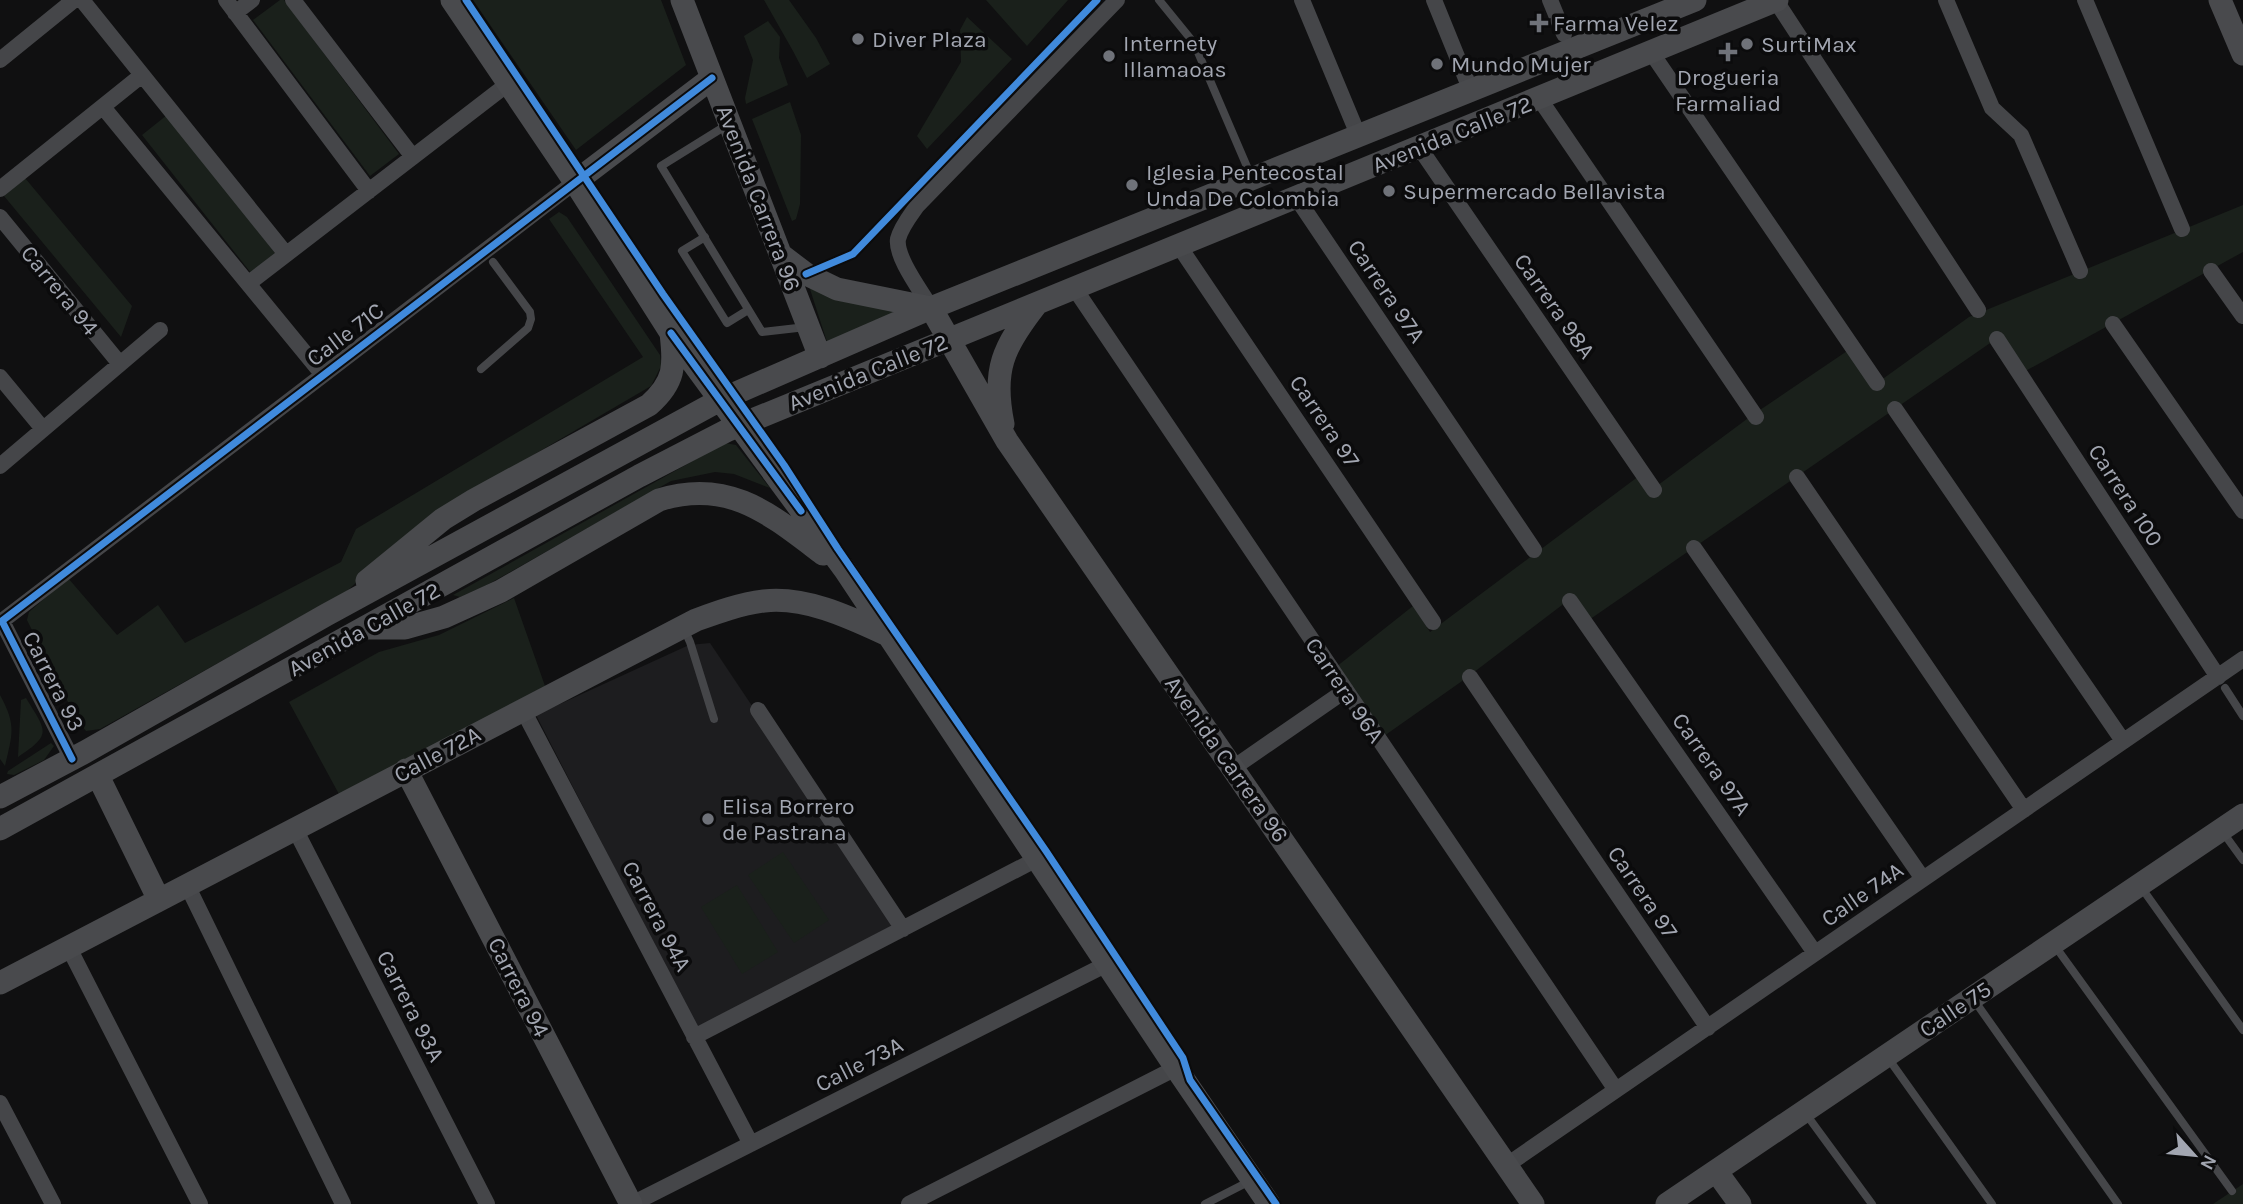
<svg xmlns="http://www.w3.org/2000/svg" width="2243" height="1204" font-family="Karla,sans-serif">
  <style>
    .built { fill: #1d1d1f }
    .green { fill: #1a201b }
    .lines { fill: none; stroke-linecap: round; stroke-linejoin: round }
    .lane { stroke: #454649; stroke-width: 8 }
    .street { stroke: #454649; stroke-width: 16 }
    .secondary { stroke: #494a4d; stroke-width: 23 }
    .cycleway-casing { stroke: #0b0b0c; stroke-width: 11 }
    .cycleway { stroke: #408adc; stroke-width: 7 }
    .poi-dot { fill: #6f7279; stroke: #0b0b0c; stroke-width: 2.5 }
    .labels { text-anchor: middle; stroke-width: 7; stroke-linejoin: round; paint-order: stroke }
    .poi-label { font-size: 23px; fill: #a2a6b1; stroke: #0b0b0c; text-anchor: start }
    .street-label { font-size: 23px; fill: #a2a6b1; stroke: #0b0b0c }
  </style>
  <rect width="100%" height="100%" fill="#101011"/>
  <!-- built -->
  <path class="built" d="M710,643L897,923L697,1028L536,715L689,645Z"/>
  <!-- green -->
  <path class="green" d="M280,0H284L399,154L370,176L253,20Z
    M473,0H661L686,65L576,150Z
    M764,0H789L816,38L830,64L807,78L793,51Z
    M986,0H1068L1027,46Z
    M967,17L1012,59L927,149L917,136L961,62L960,30Z
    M768,21L780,37L779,58L788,85L746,104L745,98L753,60L744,36Z
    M790,102L801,135L800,204L796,219L792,221L752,119Z
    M167,115L275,253L251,273L142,135Z
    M25,178L132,306L121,337L4,196Z
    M2243,205V252L2020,374L1996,339L1586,622L1570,599L1465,679L1384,736L1336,667L1413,606L1430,632L1639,476L1650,491L1751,416L1853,347L1877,383L1969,317Z
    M559,212L567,217L660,355L661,366L651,386L429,516L347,591L100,729L86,731L75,716L27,620L29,612L68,578L117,635L158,605L185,643L341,562L356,529L643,357L549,219Z
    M809,286L906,308L828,345Z
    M725,443L736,445L770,488L734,474L715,472L671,481L487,585L460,597L453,595Z
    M514,598L545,686L340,796L289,702L379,652L439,635Z
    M0,695C17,726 12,734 5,766L0,759Z
    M26,698C46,731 53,734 18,757L21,700Z
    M51,743L54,746L44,760L14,775L7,774L8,771Z
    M783,852L829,920L794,943L748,875Z
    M737,885L778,952L742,974L701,907Z
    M2243,1184V1204H2213Z"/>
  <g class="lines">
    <!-- lane -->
    <path class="lane" d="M1159,0L1194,43L1251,176
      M727,125L661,166L762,332L806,327
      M705,237L682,251L727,323L748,310
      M481,369L528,328L531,319L530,312L493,262
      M684,629L690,642L714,719
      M2225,688L2243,716
      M2222,831L2243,860
      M2141,887L2243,1030
      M2055,946L2232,1191
      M1974,1000L2118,1204
      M1888,1058L1992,1204
      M1806,1114L1872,1204
      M1205,1204L1250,1181"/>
    <!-- street -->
    <path class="street" d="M82,0L286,254
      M226,0L369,191
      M293,0L413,157
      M1302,0L1359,137
      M1434,0L1471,91
      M1550,0L1564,34
      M1946,0L1992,108L2021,135L2080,271
      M2085,0L2182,229
      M1776,1L1978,310
      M235,13L252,0
      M1651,52L1877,383
      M0,60L74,0
      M1539,98L1756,417
      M103,107L323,375
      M1419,147L1654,490
      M0,189L142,75
      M1296,197L1534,550
      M0,217L120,364
      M1179,246L1433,622
      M2211,271L2243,316
      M249,283L509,83
      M1075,289L1616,1090
      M931,308C922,292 895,257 898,239C901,227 910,216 917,206L1117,0
      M2113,324L2243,511
      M1997,339L2218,677
      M0,377L43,429
      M1895,409L2123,741
      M0,466L160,330
      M1797,477L2024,810
      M1694,548L1923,879
      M1570,601L1815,953
      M1470,677L1708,1028
      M523,710L751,1144
      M758,710L903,929
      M72,759L2,621L575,182
      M1233,768L1346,690
      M295,829L487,1204
      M187,885L343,1204
      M69,948L200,1204
      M694,1037L1037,859
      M0,1103L53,1204
      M1507,1165L2243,659
      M632,1204L1107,964
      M909,1204L1176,1068"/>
    <!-- secondary -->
    <path class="secondary" d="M452,0L575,182L671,333L845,570L1176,1068L1269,1204
      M682,0L820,357
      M2220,0L2243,54
      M575,182L712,78
      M781,255L806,274L837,289L931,308
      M931,308L1007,441L1533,1204
      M1003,424C992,370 1003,347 1036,305
      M367,581L443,519L474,500L649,405C675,382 675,366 671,333
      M368,628H405L444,617L501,591L659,500C729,478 770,514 823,554
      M406,770L631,1204
      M98,776L159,900
      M0,797L85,752L326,615L720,400L931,308L1695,0
      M0,829L639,476L728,430L1777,0
      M0,983L696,620C718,612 740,604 764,601C806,596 851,618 888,635
      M1716,1171L1740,1204
      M1667,1204L2243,815"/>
    <defs>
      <path id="cycleway" d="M466,0L663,294L784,465L838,549L1046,851L1183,1058L1190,1080L1276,1204
        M806,274L853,254L1097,0
        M671,333L801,511
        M72,759L2,621L712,78"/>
    </defs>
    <!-- cycleway casing -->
    <use href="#cycleway" class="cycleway-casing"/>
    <!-- cycleway -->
    <use href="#cycleway" class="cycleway"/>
  </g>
  <!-- markers -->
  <g class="poi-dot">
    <path d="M1535.5 12.5h7v7h7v7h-7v7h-7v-7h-7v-7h7z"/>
    <circle cx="858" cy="39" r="7"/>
    <circle cx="1747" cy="44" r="7"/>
    <path d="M1724.5 41.5h7v7h7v7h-7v7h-7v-7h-7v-7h7z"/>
    <circle cx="1109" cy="56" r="7"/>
    <circle cx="1437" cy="64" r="7"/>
    <circle cx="1132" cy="185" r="7"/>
    <circle cx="1389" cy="191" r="7"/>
    <circle cx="708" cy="819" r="7"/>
  </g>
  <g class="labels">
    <!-- poi labels -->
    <g class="poi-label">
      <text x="1553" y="31">Farma Velez</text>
      <text x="872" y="47">Diver Plaza</text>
      <text x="1123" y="51">Internety<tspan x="1123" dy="26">Illamaoas</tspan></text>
      <text x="1761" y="52">SurtiMax</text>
      <text x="1451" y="72">Mundo Mujer</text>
      <text x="1728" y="85" text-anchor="middle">Drogueria<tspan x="1728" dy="26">Farmaliad</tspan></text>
      <text x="1146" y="180">Iglesia Pentecostal<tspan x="1146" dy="26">Unda De Colombia</tspan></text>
      <text x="1403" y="199">Supermercado Bellavista</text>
      <text x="722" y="814">Elisa Borrero<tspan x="722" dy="26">de Pastrana</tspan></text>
    </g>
    <!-- street labels -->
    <g class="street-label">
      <text transform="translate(1452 134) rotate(-22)" y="8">Avenida Calle 72</text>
      <text transform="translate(759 198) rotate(69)" y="8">Avenida Carrera 96</text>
      <text transform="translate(60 290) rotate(51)" y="8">Carrera 94</text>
      <text transform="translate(1387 291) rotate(56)" y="8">Carrera 97A</text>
      <text transform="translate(1555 306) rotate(55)" y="8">Carrera 98A</text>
      <text transform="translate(345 334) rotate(-37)" y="8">Calle 71C</text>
      <text transform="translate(868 372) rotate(-22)" y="8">Avenida Calle 72</text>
      <text transform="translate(1325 421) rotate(56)" y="8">Carrera 97</text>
      <text transform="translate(2126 495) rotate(57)" y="8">Carrera 100</text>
      <text transform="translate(364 629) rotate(-29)" y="8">Avenida Calle 72</text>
      <text transform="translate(54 681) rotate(63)" y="8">Carrera 93</text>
      <text transform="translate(1345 690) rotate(56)" y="8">Carrera 96A</text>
      <text transform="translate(437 754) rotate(-28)" y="8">Calle 72A</text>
      <text transform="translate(1227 759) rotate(55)" y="8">Avenida Carrera 96</text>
      <text transform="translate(1712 764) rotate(55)" y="8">Carrera 97A</text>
      <text transform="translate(1643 892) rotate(56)" y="8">Carrera 97</text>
      <text transform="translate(1862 894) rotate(-35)" y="8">Calle 74A</text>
      <text transform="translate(657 916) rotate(62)" y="8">Carrera 94A</text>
      <text transform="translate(519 987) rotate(63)" y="8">Carrera 94</text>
      <text transform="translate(411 1006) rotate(63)" y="8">Carrera 93A</text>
      <text transform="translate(1955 1009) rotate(-34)" y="8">Calle 75</text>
      <text transform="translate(859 1064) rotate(-27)" y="8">Calle 73A</text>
    </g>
  </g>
  <!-- north arrow -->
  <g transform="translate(2194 1155) rotate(117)" stroke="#0b0b0c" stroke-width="5" paint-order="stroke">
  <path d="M0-5L12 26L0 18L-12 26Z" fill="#a2a6b1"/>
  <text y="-10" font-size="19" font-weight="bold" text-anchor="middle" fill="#a2a6b1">N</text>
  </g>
</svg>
